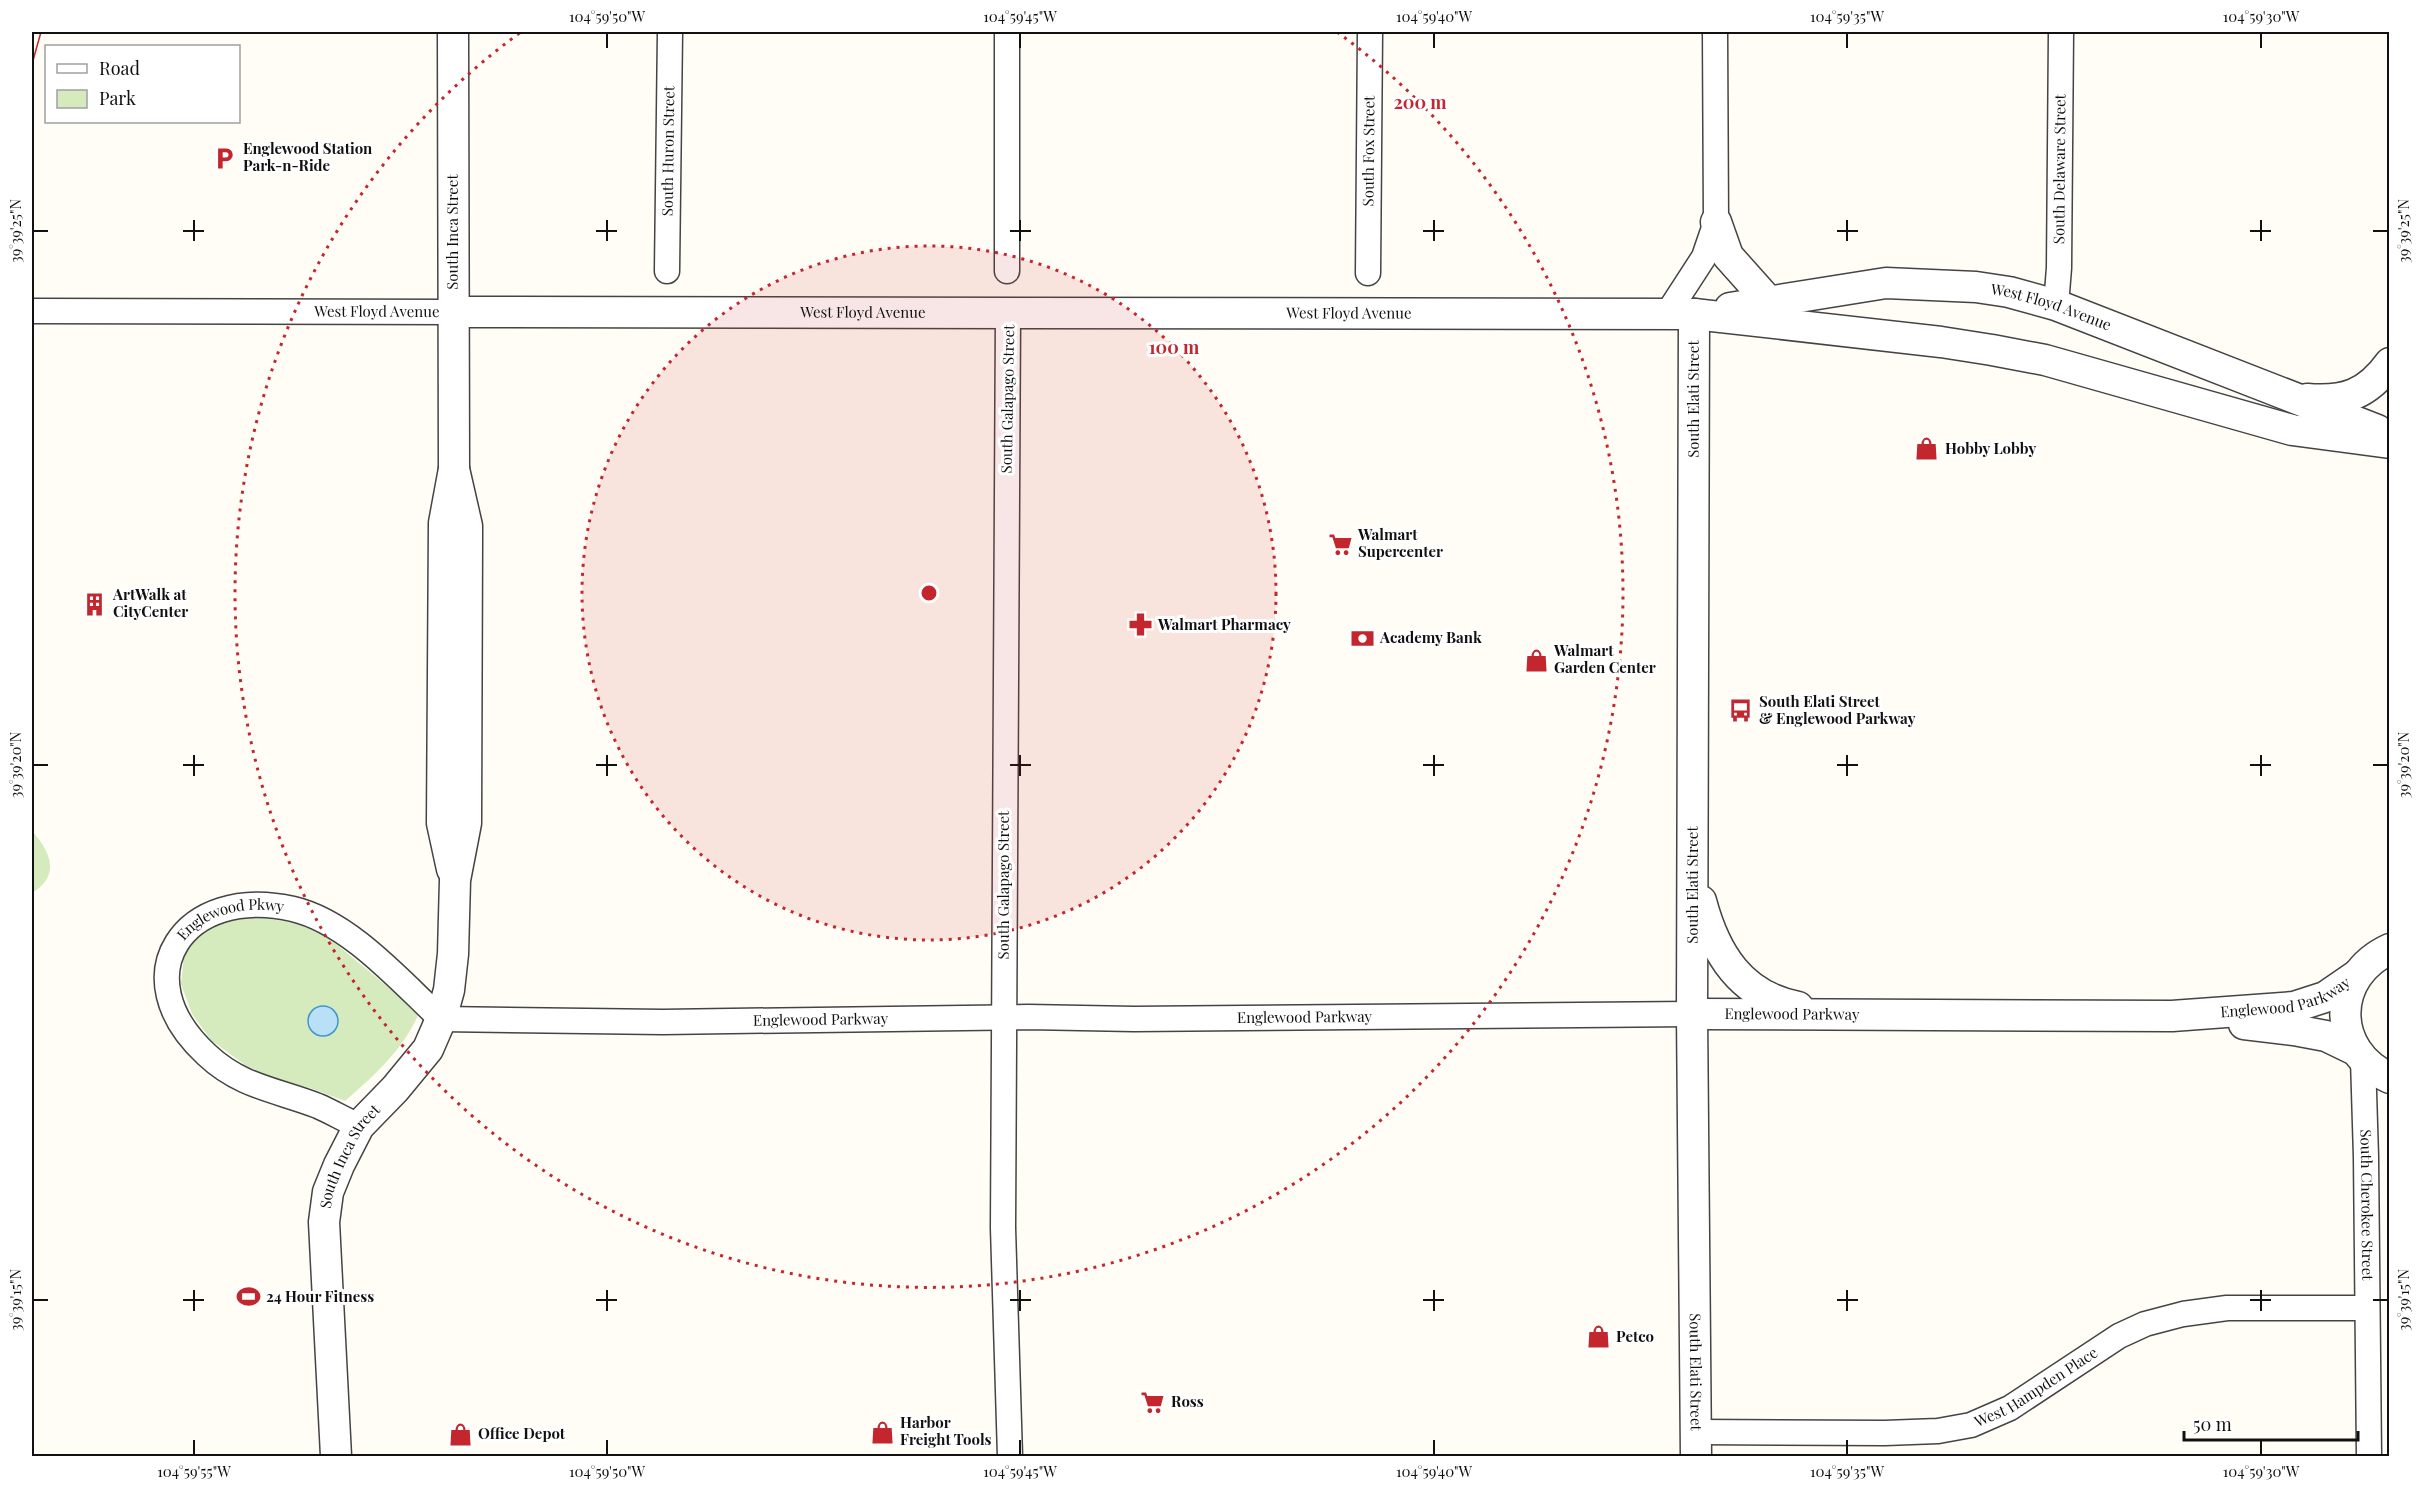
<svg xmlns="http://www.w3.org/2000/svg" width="2421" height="1488" font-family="'Playfair Display',serif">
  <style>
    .green { fill: #d5ebbd }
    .water { fill: #b9e0f7; stroke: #3f96cf; stroke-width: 1.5 }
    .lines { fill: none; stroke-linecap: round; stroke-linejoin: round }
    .minor-casing { stroke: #444; stroke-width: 27 }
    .tertiary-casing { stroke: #444; stroke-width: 33 }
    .minor { stroke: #fff; stroke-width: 24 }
    .tertiary { stroke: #fff; stroke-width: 30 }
    .tram { stroke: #c4262e; stroke-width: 1.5 }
    .ticks { fill: none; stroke: #111; stroke-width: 2 }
    .ring { fill: none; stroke: #c4262e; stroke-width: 3; stroke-dasharray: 3 6 }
    .labels { text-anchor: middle; stroke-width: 6; stroke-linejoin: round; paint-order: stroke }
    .poi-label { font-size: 15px; font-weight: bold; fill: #111; stroke: #fff; text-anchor: start }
    .street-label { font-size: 15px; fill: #111; stroke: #fff }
    .centre { fill: #c4262e; stroke: #fff; stroke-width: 3 }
    .ring-label { font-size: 18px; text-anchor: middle; font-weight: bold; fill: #c4262e; stroke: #fff; stroke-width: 6; stroke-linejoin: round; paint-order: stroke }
    .neatline { fill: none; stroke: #111; stroke-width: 2 }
    .ticks-label { font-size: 15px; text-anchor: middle; fill: #111 }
  </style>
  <rect width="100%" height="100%" fill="#fffdf5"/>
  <!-- green -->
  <path class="green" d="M32,831C52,853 60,876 32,893Z
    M256,916L317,928L419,1013C403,1050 375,1075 345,1101L313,1089L274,1078L245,1065L211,1040L192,1014L181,984L184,955L198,936L225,920Z"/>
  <!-- water -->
  <path class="water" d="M308 1021a15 15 0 1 1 30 0a15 15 0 1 1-30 0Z"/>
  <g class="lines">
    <defs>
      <g id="minor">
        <path d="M1007,32V271"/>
        <path id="s1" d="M667,271L670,32"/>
        <path id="s2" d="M1368,273L1370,32"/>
        <path id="s3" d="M2056,305L2059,268L2061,32"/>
        <path id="s4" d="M32,311L452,312"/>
        <path d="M1008,314L1003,1228L1010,1456"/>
        <path d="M1667,314L1704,257L1716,222L1715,32"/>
        <path id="s5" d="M2363,1059L2366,1157L2369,1456"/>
        <path id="s6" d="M359,1126C345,1120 332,1112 318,1106C277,1090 241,1087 207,1055C121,976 184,884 293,909C349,922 400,981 441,1019L663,1022L1028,1017L1134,1019L1692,1014"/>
        <path id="s7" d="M1696,1432L1885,1433L1938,1431L1971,1425L2010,1408L2119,1336L2145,1324L2183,1314L2227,1308H2367"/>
      </g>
      <g id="tertiary">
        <path d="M1716,222L1728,256L1769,302"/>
        <path id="s8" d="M1730,308L1886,283L1976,287L2009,292L2056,305L2377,430"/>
        <path id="s9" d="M452,312L1694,314L1941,342L1992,350L2045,360L2292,430L2390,443"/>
        <path id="s10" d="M1694,314L1692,1014L1696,1456"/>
        <path d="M2307,399C2344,402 2367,395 2390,363"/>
        <path d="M452,869L442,823L444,523L454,469L453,32"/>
        <path d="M1701,901C1715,954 1741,996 1798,1007"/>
        <path d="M2390,949C2331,976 2330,1051 2390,1078"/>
        <path id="s11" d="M1692,1014L2172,1016L2294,1007L2325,997L2357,975"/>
        <path d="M2244,1024L2294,1030L2326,1036L2355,1050"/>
        <path id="s12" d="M336,1456L324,1222L328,1192L339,1165L359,1126L395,1089L428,1049L441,1019L449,990L453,954L455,880L466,823L467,538V526L454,469"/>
      </g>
    </defs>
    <!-- minor casing -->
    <use href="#minor" class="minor-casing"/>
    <!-- tertiary casing -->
    <use href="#tertiary" class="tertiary-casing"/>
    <!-- minor -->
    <use href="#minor" class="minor"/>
    <!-- tertiary -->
    <use href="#tertiary" class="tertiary"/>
    <!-- tram -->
    <path class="tram" d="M32,64L41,32"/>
  </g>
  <!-- ticks -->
  <path class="ticks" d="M607,33V48M1020,33V48M1434,33V48M1847,33V48M2261,33V48M194,220V241M607,220V241M1020,220V241M1434,220V241M1847,220V241M2261,220V241M33,231H48M183,231H204M596,231H617M1010,231H1031M1423,231H1444M1837,231H1858M2250,231H2271M2373,231H2388M194,755V776M607,755V776M1020,755V776M1434,755V776M1847,755V776M2261,755V776M33,765H48M183,765H204M596,765H617M1010,765H1031M1423,765H1444M1837,765H1858M2250,765H2271M2373,765H2388M194,1290V1311M607,1290V1311M1020,1290V1311M1434,1290V1311M1847,1290V1311M2261,1290V1311M33,1300H48M183,1300H204M596,1300H617M1010,1300H1031M1423,1300H1444M1837,1300H1858M2250,1300H2271M2373,1300H2388M194,1440V1455M607,1440V1455M1020,1440V1455M1434,1440V1455M1847,1440V1455M2261,1440V1455"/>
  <!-- distance rings -->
  <circle cx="929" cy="593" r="347" fill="#c4262e" fill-opacity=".12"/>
  <g class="ring">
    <circle cx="929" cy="593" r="347"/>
    <path d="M1337 32A694 694 0 1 1 521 32"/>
  </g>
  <!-- icons -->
  <defs>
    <symbol id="parking-bare" viewBox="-9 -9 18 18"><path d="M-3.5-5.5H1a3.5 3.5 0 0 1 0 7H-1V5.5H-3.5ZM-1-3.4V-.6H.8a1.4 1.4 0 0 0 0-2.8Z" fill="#c4262e" stroke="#fff" stroke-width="2.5" paint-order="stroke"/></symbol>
    <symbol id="shop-bare" viewBox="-9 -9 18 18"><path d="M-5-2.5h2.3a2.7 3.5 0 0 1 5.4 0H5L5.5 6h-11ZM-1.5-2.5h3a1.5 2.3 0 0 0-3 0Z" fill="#c4262e" stroke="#fff" stroke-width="2.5" paint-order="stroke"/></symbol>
    <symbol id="supermarket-bare" viewBox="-9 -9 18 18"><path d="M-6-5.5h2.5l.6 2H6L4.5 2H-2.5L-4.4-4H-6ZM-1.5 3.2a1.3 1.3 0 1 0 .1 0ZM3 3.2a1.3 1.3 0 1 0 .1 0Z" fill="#c4262e" stroke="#fff" stroke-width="2.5" paint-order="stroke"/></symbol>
    <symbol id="building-bare" viewBox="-9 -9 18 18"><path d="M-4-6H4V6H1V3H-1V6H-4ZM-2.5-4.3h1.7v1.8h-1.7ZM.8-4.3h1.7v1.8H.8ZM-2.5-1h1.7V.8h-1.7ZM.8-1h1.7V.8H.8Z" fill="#c4262e" stroke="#fff" stroke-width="2.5" paint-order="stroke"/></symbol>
    <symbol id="pharmacy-bare" viewBox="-9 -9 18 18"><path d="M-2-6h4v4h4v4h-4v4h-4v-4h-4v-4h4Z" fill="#c4262e" stroke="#fff" stroke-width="2.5" paint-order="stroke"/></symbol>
    <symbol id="bank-bare" viewBox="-9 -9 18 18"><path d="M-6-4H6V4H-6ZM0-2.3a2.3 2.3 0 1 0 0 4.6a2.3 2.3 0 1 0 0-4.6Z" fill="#c4262e" stroke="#fff" stroke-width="2.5" paint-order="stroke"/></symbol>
    <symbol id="bus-bare" viewBox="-9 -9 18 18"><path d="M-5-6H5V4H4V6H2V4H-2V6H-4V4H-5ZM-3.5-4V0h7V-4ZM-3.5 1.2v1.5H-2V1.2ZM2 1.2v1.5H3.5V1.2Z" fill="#c4262e" stroke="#fff" stroke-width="2.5" paint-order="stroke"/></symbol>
    <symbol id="stadium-bare" viewBox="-9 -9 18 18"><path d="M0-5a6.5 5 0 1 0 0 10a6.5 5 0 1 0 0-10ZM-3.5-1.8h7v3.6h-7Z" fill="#c4262e" stroke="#fff" stroke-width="2.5" paint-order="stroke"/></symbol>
  </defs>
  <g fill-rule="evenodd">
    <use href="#parking-bare" x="208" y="142" width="33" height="33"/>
    <use href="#shop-bare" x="1910" y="432" width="33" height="33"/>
    <use href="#supermarket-bare" x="1324" y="528" width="33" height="33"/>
    <use href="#building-bare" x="78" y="588" width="33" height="33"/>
    <use href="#pharmacy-bare" x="1124" y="608" width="33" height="33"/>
    <use href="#bank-bare" x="1346" y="622" width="33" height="33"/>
    <use href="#shop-bare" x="1520" y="644" width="33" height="33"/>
    <use href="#bus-bare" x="1724" y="694" width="33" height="33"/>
    <use href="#stadium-bare" x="232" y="1280" width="33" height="33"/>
    <use href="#shop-bare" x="1582" y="1320" width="33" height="33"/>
    <use href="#supermarket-bare" x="1136" y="1386" width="33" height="33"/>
    <use href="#shop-bare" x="866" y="1416" width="33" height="33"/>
    <use href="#shop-bare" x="444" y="1418" width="33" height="33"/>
  </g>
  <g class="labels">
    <!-- poi labels -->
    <g class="poi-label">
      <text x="243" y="154">Englewood Station<tspan x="243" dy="17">Park-n-Ride</tspan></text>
      <text x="1945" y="454">Hobby Lobby</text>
      <text x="1358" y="540">Walmart<tspan x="1358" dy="17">Supercenter</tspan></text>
      <text x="113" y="600">ArtWalk at<tspan x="113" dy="17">CityCenter</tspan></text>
      <text x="1158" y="630">Walmart Pharmacy</text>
      <text x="1380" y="643">Academy Bank</text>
      <text x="1554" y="656">Walmart<tspan x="1554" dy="17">Garden Center</tspan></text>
      <text x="1759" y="707">South Elati Street<tspan x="1759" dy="17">&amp; Englewood Parkway</tspan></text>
      <text x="266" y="1302">24 Hour Fitness</text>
      <text x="1616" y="1342">Petco</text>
      <text x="1171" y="1407">Ross</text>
      <text x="900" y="1428">Harbor<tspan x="900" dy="17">Freight Tools</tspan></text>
      <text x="478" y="1439">Office Depot</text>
    </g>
    <!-- street labels -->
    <g class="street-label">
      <text dy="5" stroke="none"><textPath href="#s1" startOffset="120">South Huron Street</textPath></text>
      <text dy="5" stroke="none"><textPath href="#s2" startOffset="122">South Fox Street</textPath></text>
      <text dy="5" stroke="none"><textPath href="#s3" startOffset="136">South Delaware Street</textPath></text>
      <text transform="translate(453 232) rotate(-90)" y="5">South Inca Street</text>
      <text dy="5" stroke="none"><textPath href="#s8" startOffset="326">West Floyd Avenue</textPath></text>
      <text dy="5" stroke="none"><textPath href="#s4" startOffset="345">West Floyd Avenue</textPath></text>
      <text dy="5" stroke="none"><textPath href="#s9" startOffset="411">West Floyd Avenue</textPath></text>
      <text dy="5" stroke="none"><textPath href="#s9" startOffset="897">West Floyd Avenue</textPath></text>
      <text transform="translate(1008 399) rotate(-89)" y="5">South Galapago Street</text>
      <text transform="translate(1694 399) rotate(-90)" y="5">South Elati Street</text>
      <text transform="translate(1004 885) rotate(-90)" y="5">South Galapago Street</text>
      <text transform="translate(1693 885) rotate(-90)" y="5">South Elati Street</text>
      <text dy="5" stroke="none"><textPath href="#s6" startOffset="358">Englewood Pkwy</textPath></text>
      <text dy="5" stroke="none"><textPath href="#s11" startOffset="596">Englewood Parkway</textPath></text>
      <text dy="5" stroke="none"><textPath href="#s11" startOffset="100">Englewood Parkway</textPath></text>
      <text dy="5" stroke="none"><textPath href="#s6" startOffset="1474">Englewood Parkway</textPath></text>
      <text dy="5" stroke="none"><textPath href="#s6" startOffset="990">Englewood Parkway</textPath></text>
      <text dy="5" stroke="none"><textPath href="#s12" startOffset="306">South Inca Street</textPath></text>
      <text dy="5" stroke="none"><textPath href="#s5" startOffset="146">South Cherokee Street</textPath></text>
      <text dy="5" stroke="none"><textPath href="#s10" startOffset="1058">South Elati Street</textPath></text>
      <text dy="5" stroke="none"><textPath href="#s7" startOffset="351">West Hampden Place</textPath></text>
    </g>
  </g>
  <circle cx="929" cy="593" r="9" class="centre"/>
  <g class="ring-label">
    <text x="1420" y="109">200 m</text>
    <text x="1174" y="354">100 m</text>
  </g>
  <!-- border -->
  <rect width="2421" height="1488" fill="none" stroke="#ffffff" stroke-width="66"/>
  <!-- legend -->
  <rect x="45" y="45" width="195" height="78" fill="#ffffff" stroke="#a0a0a0" stroke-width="1.5"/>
  <rect x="57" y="64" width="30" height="9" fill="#ffffff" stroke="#a0a0a0" stroke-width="1.5"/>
  <text x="99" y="75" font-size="18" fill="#111111">Road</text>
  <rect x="57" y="90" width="30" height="18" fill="#d5ebbd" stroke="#a0a0a0" stroke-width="1.5"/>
  <text x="99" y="105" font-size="18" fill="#111111">Park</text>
  <!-- scale -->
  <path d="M2184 1431v9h174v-9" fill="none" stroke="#111111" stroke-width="3"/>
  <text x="2193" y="1431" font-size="18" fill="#111111" stroke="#ffffff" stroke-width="4.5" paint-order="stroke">50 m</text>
  <rect x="33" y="33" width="2355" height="1422" class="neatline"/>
  <g class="ticks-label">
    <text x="607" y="22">104°59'50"W</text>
    <text x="1020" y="22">104°59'45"W</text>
    <text x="1434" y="22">104°59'40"W</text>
    <text x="1847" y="22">104°59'35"W</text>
    <text x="2261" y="22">104°59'30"W</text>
    <text transform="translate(16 231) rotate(-90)" y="5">39°39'25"N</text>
    <text transform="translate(2404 231) rotate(-90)" y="5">39°39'25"N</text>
    <text transform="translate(16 765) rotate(-90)" y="5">39°39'20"N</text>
    <text transform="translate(2404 765) rotate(-90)" y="5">39°39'20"N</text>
    <text transform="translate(16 1300) rotate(-90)" y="5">39°39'15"N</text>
    <text transform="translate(2404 1300) rotate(-90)" y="5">39°39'15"N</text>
    <text x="194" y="1477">104°59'55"W</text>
    <text x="607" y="1477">104°59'50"W</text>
    <text x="1020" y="1477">104°59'45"W</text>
    <text x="1434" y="1477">104°59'40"W</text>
    <text x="1847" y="1477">104°59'35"W</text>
    <text x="2261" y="1477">104°59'30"W</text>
  </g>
</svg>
